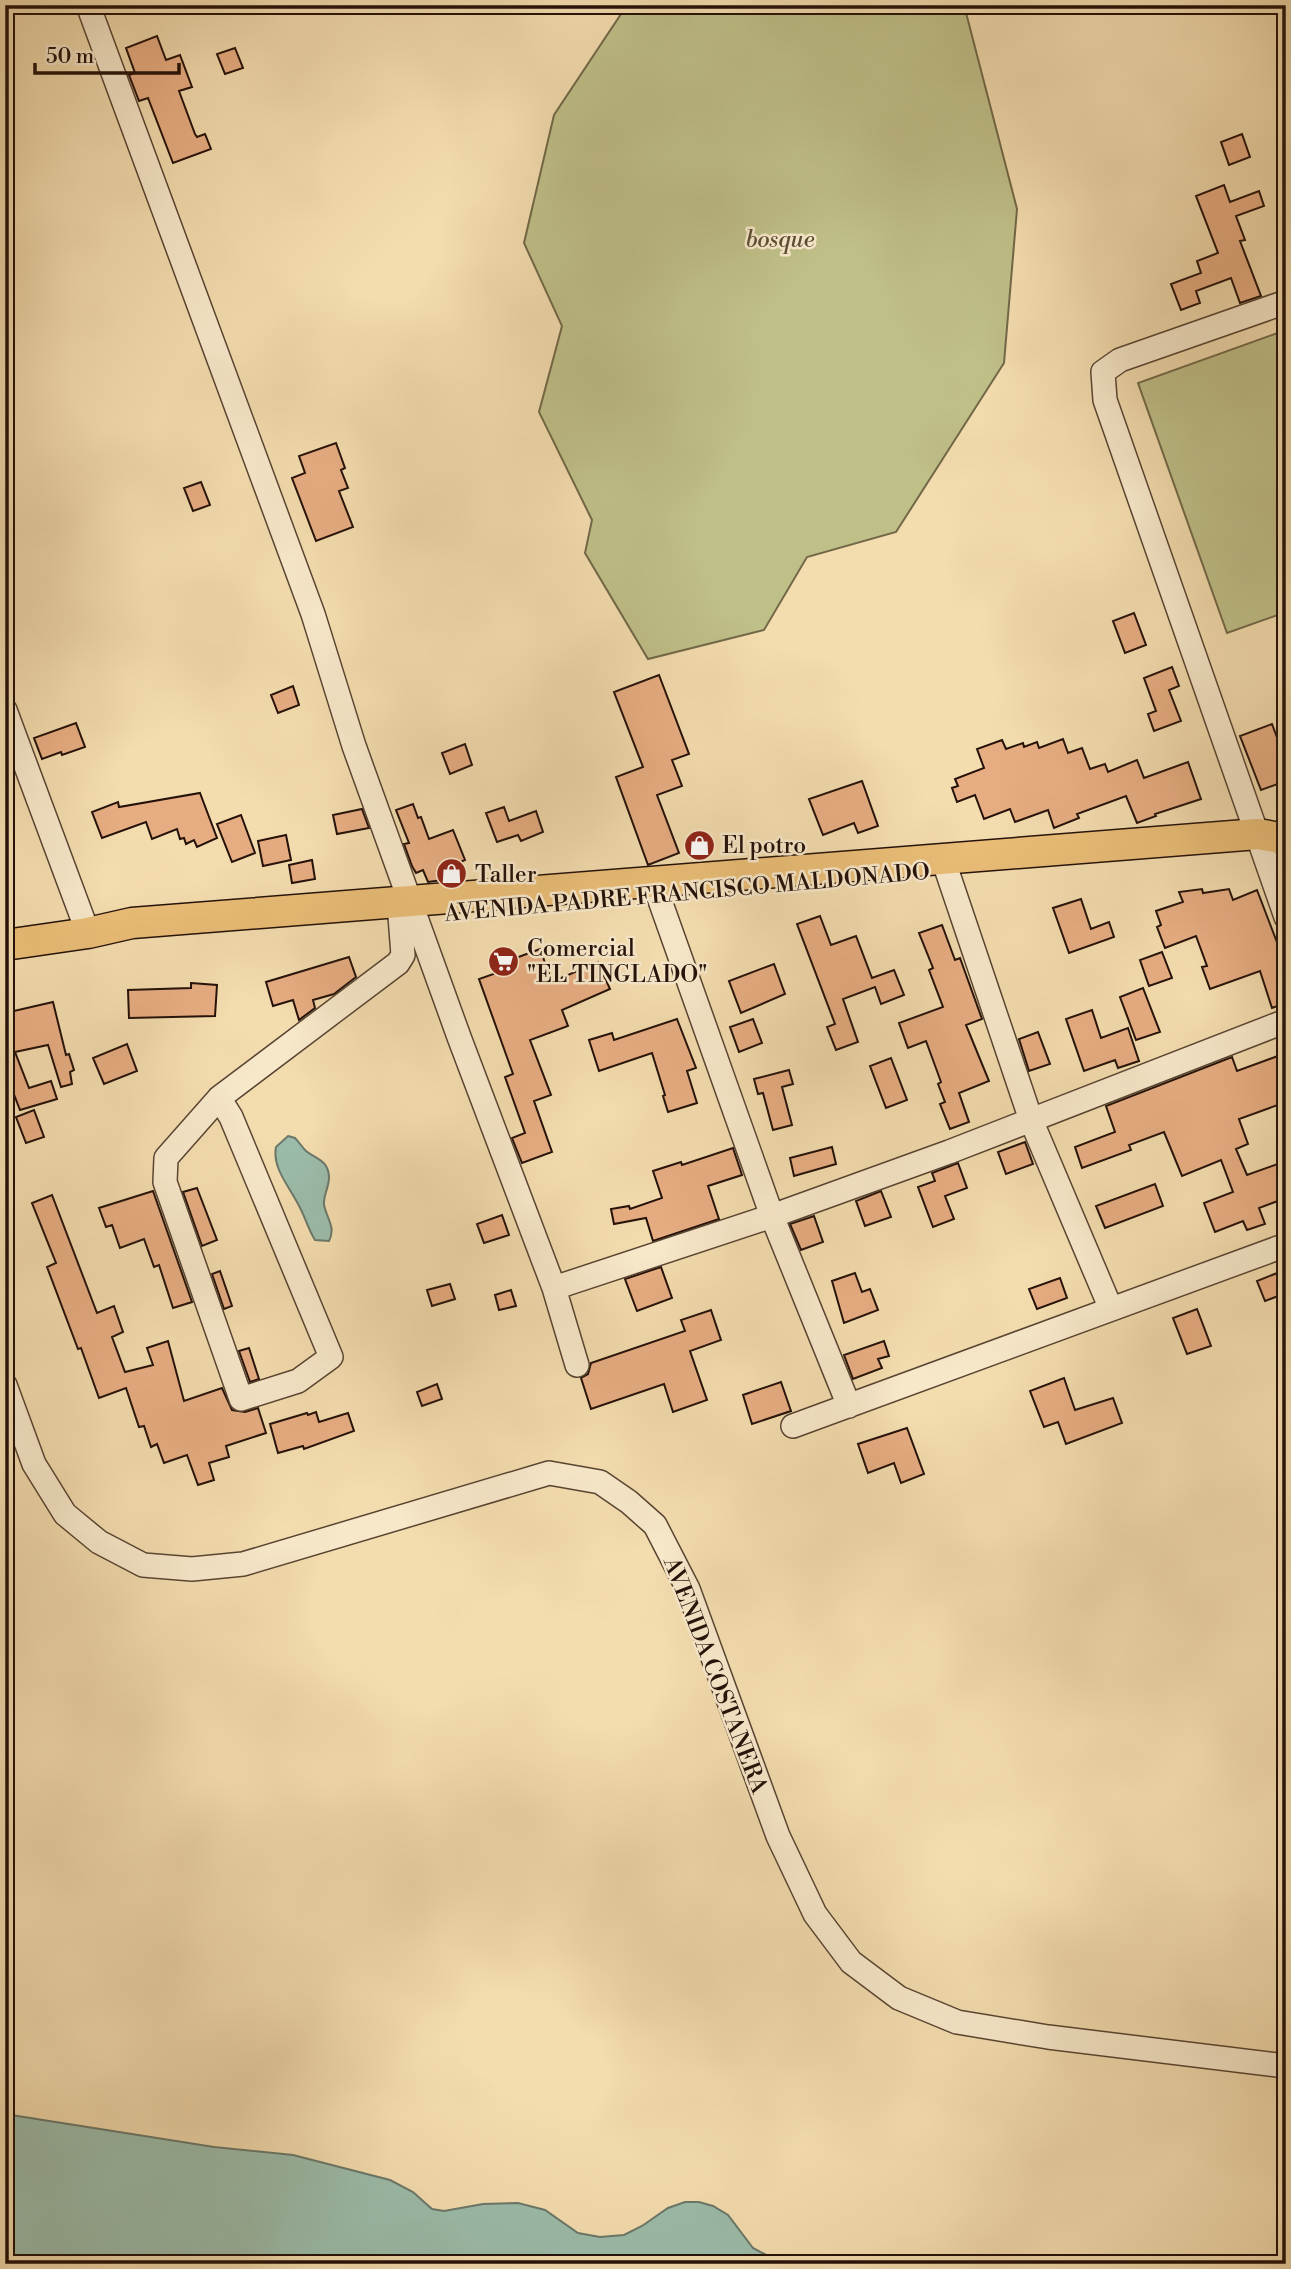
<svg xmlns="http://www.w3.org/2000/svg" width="1291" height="2269" font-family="'Libre Bodoni',serif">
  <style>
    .green { fill: #bfbf88; stroke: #726848; stroke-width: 2 }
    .water { fill: #9bbcaa; stroke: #6b786a; stroke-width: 2 }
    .building { fill: #e7ad82; stroke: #241109; stroke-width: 2 }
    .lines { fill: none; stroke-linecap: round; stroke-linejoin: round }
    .minor-casing { stroke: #584432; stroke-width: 26 }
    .major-casing { stroke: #241109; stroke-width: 33 }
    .minor { stroke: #f7e8ca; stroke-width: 23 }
    .major { stroke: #eabe77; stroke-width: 30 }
    .labels { text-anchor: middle; stroke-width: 5; stroke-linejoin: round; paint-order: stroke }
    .park-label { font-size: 23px; font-style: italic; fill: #5a4e35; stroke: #f7e8ca }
    .poi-label { font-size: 23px; fill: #241109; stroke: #f7e8ca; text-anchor: start }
    .street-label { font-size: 23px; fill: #241109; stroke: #f7e8ca }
  </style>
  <rect width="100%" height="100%" fill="#f3dcae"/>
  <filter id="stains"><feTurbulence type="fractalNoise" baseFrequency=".00286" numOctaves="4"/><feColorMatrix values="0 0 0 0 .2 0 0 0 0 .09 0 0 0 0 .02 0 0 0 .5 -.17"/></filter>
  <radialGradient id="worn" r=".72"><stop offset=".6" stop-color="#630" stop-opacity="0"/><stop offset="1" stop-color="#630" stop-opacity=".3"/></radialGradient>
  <!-- green -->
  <path class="green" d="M627,5H964L1017,209L1004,363L896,532L807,557L764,630L648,659L585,553L592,520L539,412L562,326L524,243L554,115Z
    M1286,330V612L1227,633L1138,383Z"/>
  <!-- water -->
  <path class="water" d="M288,1136L295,1138C299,1142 302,1147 306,1151C316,1159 329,1160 329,1178C329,1187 323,1196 324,1205C327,1219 336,1227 329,1241L315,1240C308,1229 305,1216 298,1204C289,1186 272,1168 276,1147Z
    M5,2114L214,2147L293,2155L390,2180L413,2192L432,2209L444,2211L483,2204L518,2203L545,2210L578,2233L600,2237L624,2235L642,2226L668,2208L685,2202H699L713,2206L728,2215L753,2248L772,2258L790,2264H5Z"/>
  <!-- building -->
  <path class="building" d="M157,36L166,60L180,55L192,87L179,91L195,134L197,137L205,134L211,149L173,163L148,98L139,101L129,75L135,73L126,48Z
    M235,48L243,68L225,74L217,54Z
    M1242,134L1250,157L1229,165L1221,142Z
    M1224,185L1230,202L1259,191L1264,206L1236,216L1245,240L1240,241L1261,296L1240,303L1231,278L1196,291L1200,303L1181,310L1171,284L1201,273L1197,261L1218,253L1196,196Z
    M336,443L345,468L341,470L348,488L339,491L353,527L316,541L292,478L305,473L299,456Z
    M201,482L210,505L193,511L184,488Z
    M1134,613L1146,645L1125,653L1113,621Z
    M1172,667L1179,686L1169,690L1181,721L1154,731L1148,714L1156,711L1144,678Z
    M659,675L689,754L672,760L682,786L657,795L679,853L648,865L616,777L643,767L614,692Z
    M293,686L299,705L278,713L271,695Z
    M76,723L85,747L62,755L61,752L42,759L34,738Z
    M1272,724L1286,762V781L1261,790L1240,736Z
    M1063,739L1068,753L1082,748L1090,769L1105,764L1108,772L1137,760L1144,778L1188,762L1201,799L1155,814L1156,816L1137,823L1126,796L1077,814L1079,818L1054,828L1048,810L1015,822L1010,809L984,819L975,795L957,802L952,788L958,786L955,779L984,768L977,749L1002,740L1006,749L1023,743L1024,747L1037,742L1039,748Z
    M465,744L472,765L450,774L442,753Z
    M862,781L878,826L858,833L854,823L823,835L809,799Z
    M200,793L217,838L197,847L194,840L186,844L184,838L180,839L177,829L152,839L146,822L102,838L92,812L118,802L119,807Z
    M413,804L418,818L421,817L429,839L453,830L465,860L449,867L450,870L441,874L443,880L428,882L423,870L416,873L412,866L404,844L409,843L396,810Z
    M504,807L509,821L536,811L543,832L521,841L518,835L497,842L486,813Z
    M362,809L369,828L337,834L333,815Z
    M241,815L255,853L232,862L217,824Z
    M286,835L291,860L263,866L258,841Z
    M312,860L315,879L292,883L289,865Z
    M1202,889L1203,893L1229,889L1233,900L1257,890L1286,966V1003L1272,1008L1260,971L1210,989L1202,967L1207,966L1196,936L1165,948L1157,927L1161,925L1156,911L1183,902L1179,892Z
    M1081,899L1091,929L1109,922L1114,937L1069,953L1053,908Z
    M820,916L831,945L856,936L872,978L894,970L904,995L881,1004L875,987L843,999L858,1042L836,1050L827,1027L835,1024L797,924Z
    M942,925L955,960L960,958L982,1019L966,1025L989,1081L959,1093L969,1122L950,1129L940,1104L945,1102L938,1084L941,1082L926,1041L908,1048L899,1023L943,1007L929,970L933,968L919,933Z
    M540,949L552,982L598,962L610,989L562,1010L568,1026L530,1040L551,1095L534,1101L552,1152L522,1163L512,1138L525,1133L505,1077L513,1074L479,979L508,969L505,962Z
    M1162,952L1172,978L1149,986L1140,960Z
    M349,957L356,977L334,994L313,1000L315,1008L299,1020L293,1000L273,1006L266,982Z
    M774,964L785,994L741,1013L729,981Z
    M191,983L217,985L215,1016L129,1018L128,990L191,988Z
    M1143,988L1160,1032L1136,1040L1120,997Z
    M53,1002L66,1055L69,1054L74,1070L70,1072L72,1084L61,1087L48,1045L15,1052L29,1088L51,1081L57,1099L20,1110L5,1071V1013Z
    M1092,1010L1101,1038L1128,1028L1139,1061L1118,1068L1115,1060L1084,1071L1066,1019Z
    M677,1019L696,1068L687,1071L697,1103L668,1112L663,1096L665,1095L652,1053L599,1071L589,1040L612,1033L614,1040Z
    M753,1019L762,1043L739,1052L730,1027Z
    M1038,1032L1050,1064L1029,1071L1019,1039Z
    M127,1044L137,1071L104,1084L93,1058Z
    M1286,1053V1102L1239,1119L1248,1144L1236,1149L1247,1175L1286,1161V1198L1259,1208L1265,1224L1247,1230L1243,1221L1215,1232L1204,1203L1233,1192L1221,1160L1182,1176L1164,1132L1129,1145L1131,1150L1082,1168L1075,1147L1115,1132L1106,1106L1232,1057L1237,1071Z
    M891,1058L907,1100L886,1108L870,1066Z
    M789,1070L793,1084L782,1087L792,1125L773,1130L763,1093L758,1094L754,1079Z
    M34,1110L44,1137L26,1143L16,1117Z
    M1025,1142L1033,1164L1006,1174L998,1152Z
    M832,1147L836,1164L794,1176L790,1158Z
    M733,1148L742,1175L708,1186L719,1219L653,1241L646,1218L614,1224L611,1209L629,1206L630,1209L662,1198L653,1171L681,1162L682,1165Z
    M958,1163L967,1188L945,1196L954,1219L933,1227L918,1187L935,1181L932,1173Z
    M1155,1184L1163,1206L1105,1228L1096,1206Z
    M197,1188L217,1240L202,1246L183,1192Z
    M153,1191L192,1302L173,1308L159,1265L154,1267L144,1239L120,1248L112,1225L106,1227L99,1208Z
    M881,1191L891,1217L865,1226L856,1201Z
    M52,1195L97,1313L114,1306L123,1332L112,1337L125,1372L153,1365L147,1348L168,1341L184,1401L222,1388L232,1410L245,1412L258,1408L266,1433L226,1446L229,1457L209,1463L214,1480L198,1485L187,1455L164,1463L157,1444L151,1447L144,1426L139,1427L126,1388L99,1398L81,1348L78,1349L47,1267L56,1263L32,1203Z
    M502,1215L509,1235L484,1243L477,1224Z
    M814,1216L823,1242L801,1250L790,1224Z
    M661,1267L672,1298L637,1311L625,1279Z
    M220,1271L232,1306L224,1309L212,1274Z
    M1282,1271L1286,1282V1293L1265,1301L1257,1281Z
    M855,1273L862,1292L870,1289L878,1310L844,1323L832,1281Z
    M1060,1278L1067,1298L1037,1309L1029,1289Z
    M450,1284L455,1299L432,1306L427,1290Z
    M511,1290L516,1306L499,1310L495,1295Z
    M1197,1309L1211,1346L1187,1354L1173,1318Z
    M711,1310L721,1340L690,1351L707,1400L673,1412L664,1384L591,1409L581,1378L588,1374L591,1363L685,1331L681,1320Z
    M884,1341L889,1356L878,1359L882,1368L853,1379L844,1355Z
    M249,1348L259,1379L250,1382L239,1351Z
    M1064,1378L1075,1410L1113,1398L1122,1423L1066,1444L1058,1422L1044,1427L1030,1391Z
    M781,1382L791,1411L752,1424L743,1395Z
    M437,1384L442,1399L422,1406L417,1392Z
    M316,1412L319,1422L348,1413L354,1431L304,1449L303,1446L278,1453L270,1424L307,1413L308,1415Z
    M907,1428L924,1474L901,1483L894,1463L868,1473L858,1444Z"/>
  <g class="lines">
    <defs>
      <path id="minor" d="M88,5L313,614L354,746L459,1037L554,1288L577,1365
        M1286,302L1120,360L1103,372L1105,400L1286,917
        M5,710L88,933
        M947,871L1031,1120L1111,1309
        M658,895L772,1216L849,1406
        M219,1098L231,1117L331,1357L298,1381L241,1399L165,1182L166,1158L219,1098L398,963L403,955L400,916
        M554,1288L772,1216L949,1152L1286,1021
        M5,1385L34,1464L65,1514L99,1542L143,1565L192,1569L243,1564L549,1473L600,1482L629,1502L655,1525L688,1589L778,1836L815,1914L851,1962L899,1998L957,2022L1048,2037L1286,2066
        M793,1426L1286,1245"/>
      <path id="major" d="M5,945L88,933L132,923L1258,834L1286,839"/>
    </defs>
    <!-- minor casing -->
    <use href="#minor" class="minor-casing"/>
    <!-- major casing -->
    <use href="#major" class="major-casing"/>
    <!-- minor -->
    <use href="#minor" class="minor"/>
    <!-- major -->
    <use href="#major" class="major"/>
  </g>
  <!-- icons -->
  <defs>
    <symbol id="shop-disc" viewBox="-11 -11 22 22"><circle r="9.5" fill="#8f2418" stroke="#f7e8ca"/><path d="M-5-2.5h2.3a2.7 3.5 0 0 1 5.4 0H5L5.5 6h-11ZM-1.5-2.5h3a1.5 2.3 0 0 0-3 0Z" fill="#fff"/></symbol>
    <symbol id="supermarket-disc" viewBox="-11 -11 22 22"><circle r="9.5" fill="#8f2418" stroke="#f7e8ca"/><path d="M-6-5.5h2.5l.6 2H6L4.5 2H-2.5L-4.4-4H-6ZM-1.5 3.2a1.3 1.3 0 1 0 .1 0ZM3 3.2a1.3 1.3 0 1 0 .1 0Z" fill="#fff"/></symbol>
  </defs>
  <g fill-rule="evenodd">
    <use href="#shop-disc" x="682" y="828" width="35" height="35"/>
    <use href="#shop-disc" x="434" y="856" width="35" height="35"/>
    <use href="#supermarket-disc" x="486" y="944" width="35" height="35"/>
  </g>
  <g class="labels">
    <!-- park labels -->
    <g class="park-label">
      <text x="780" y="247">bosque</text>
    </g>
    <!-- poi labels -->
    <g class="poi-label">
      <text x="722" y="853">El potro</text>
      <text x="475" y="882">Taller</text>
      <text x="527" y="956">Comercial<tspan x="527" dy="26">"EL TINGLADO"</tspan></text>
    </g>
    <!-- street labels -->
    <g class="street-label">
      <text transform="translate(687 892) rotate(-5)" y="8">AVENIDA PADRE FRANCISCO MALDONADO</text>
      <text transform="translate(716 1675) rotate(69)" y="8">AVENIDA COSTANERA</text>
    </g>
  </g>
  <!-- margin -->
  <rect width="1291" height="2269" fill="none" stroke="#f3dcae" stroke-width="28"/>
  <rect x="7" y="7" width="1277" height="2255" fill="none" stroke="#241109" stroke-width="3.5"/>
  <rect x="14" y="14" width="1263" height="2241" fill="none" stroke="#241109" stroke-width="2"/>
  <!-- scale -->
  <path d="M35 63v10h144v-10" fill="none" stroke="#241109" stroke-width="3.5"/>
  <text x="46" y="63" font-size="21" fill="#241109" stroke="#f7e8ca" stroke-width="5" paint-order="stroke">50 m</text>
  <rect width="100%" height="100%" filter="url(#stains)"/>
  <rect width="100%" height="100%" fill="url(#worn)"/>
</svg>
